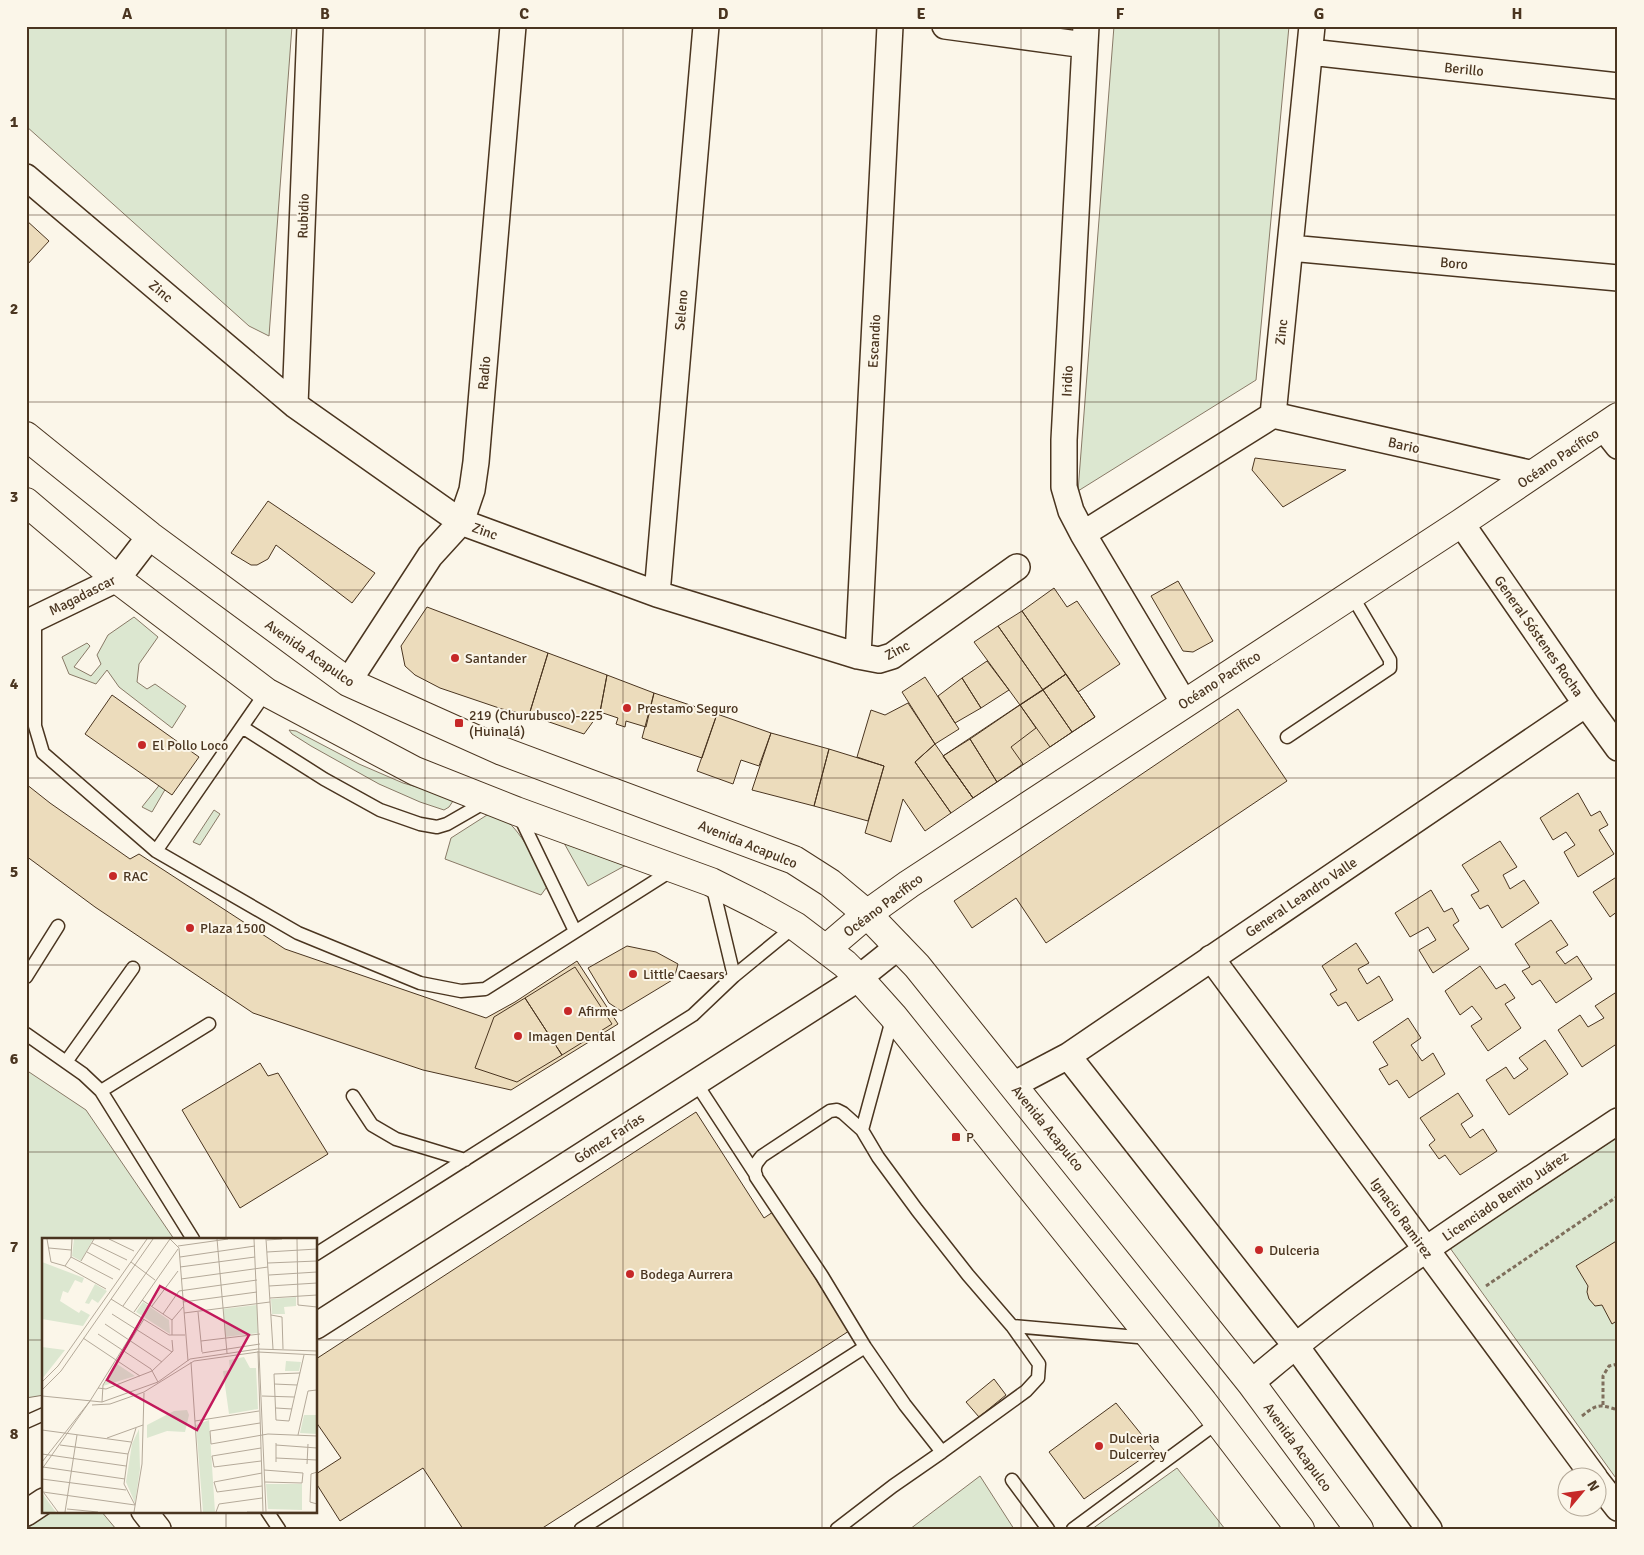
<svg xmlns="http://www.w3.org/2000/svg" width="1644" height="1555" font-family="Signika,sans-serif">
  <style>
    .green { fill: #dce7d0; stroke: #887966 }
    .building { fill: #ecdcbc; stroke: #4a3520 }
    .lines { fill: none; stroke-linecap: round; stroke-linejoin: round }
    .lane-casing { stroke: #4a3520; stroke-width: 15 }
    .street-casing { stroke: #4a3520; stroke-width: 28 }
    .secondary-casing { stroke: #4a3520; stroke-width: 30 }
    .primary-casing { stroke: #4a3520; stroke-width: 30 }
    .path { stroke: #7f6f5c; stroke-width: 3; stroke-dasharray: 4 2.5; stroke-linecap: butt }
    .lane { stroke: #fbf6e9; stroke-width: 12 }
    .street { stroke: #fbf6e9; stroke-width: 25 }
    .secondary { stroke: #fbf6e9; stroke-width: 28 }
    .primary { stroke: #fbf6e9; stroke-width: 28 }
    .grid { fill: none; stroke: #4a3520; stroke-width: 1; stroke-opacity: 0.55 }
    .poi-dot { fill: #c62828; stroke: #fbf6e9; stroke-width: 2 }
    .labels { text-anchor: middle; stroke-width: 4; stroke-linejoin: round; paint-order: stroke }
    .street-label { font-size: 14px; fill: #4a3520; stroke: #fbf6e9 }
    .poi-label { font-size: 14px; fill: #4a3520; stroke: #fbf6e9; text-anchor: start }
    .inset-road { fill: none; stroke: #b4a999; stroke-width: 1 }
    .view { fill: #c2185b; fill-opacity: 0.15; stroke: #c2185b; stroke-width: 2.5 }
    .inset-edge { fill: none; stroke: #4a3520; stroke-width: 2.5 }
    .neatline { fill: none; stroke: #4a3520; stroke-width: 2 }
    .grid-label { font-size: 16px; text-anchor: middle; font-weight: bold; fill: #4a3520 }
  </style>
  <rect width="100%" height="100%" fill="#fbf6e9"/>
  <!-- green -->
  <path class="green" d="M26,26H292L269,336L249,326L26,126Z
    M1114,26H1289L1256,380L1078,491Z
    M134,617L158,637L139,664L137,682L147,689L155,684L186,706L172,728L119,687L107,670L96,684L69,674L62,657L87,643L90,646L74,667L91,676L101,664L97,655L108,635Z
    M289,730L296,731L359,764L403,783L455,798L449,807L444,810L420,802L379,784L311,746L292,734Z
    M165,778L170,781L152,812L142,807Z
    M214,810L220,814L200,845L193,842Z
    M487,815C491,816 498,816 502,818C518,825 540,868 549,884L541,895L445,859L451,838Z
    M559,834L639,858L588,886Z
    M26,1070L86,1110L174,1239H44V1395L26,1398Z
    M1618,1137V1481L1450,1248Z
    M1177,1468L1225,1529H1092Z
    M980,1476L1014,1529H910Z
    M52,1511H101L116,1529H26Z"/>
  <!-- building -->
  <path class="building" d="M26,220L49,241L26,266Z
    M1255,458L1346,470L1283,507L1252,470Z
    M268,501L375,573L352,603L276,545L268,559L257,565H251L231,553Z
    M1178,581L1213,641L1193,652L1183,651L1151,596Z
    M1054,588L1067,607L1077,601L1120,664L1078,692L1022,611Z
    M427,607L548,653L529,715L502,709L440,688L415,675L405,666L401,646Z
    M1022,611L1066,674L1043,690L998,626Z
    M998,626L1043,690L1020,705L974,642Z
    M548,653L607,675L600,712L584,734L529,715Z
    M987,661L1009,690L981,708L962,678Z
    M1066,674L1095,717L973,798L943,756Z
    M1066,674L1095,717L1072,732L1043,690Z
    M607,675L654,693L646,727L626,721L625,727L616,724L618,718L600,712Z
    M925,677L959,729L935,744L902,692Z
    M962,678L981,708L955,723L938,696Z
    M1043,690L1072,732L1050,747L1020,705Z
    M654,693L717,714L702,758L642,738Z
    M112,695L199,757L172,795L85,734Z
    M908,703L935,744L915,762L951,813L925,831L903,799L891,842L865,833L884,766L857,757L871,710L885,715Z
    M1020,705L1036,728L1011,747L1023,764L997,782L970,739Z
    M1238,709L1287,781L1046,943L1016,898L972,928L954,901Z
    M717,714L771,733L759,766L741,760L733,784L697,771Z
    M771,733L829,749L814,806L752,790Z
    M970,739L997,782L973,798L943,756Z
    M935,744L973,798L951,813L915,762Z
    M829,749L884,766L868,821L814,806Z
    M26,784L50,803L130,859L139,854L285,949L486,1018L515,1002L577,961L618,1024L511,1090L423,1070L253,1013L95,907L26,856Z
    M1578,793L1591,816L1600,811L1608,825L1599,830L1614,854L1578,877L1564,852L1575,845L1566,832L1553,840L1540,818Z
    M1500,841L1517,867L1503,875L1510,889L1524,880L1539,903L1502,928L1488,905L1480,909L1471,895L1479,891L1462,865Z
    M1618,876V911L1610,917L1593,892Z
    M1431,890L1444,912L1452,908L1459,921L1453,925L1469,949L1433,973L1419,950L1436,940L1428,927L1410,937L1395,913Z
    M1551,920L1568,945L1556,952L1565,964L1577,956L1592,979L1556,1003L1540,980L1532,985L1522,971L1530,967L1515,944Z
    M1356,943L1369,963L1358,969L1367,984L1379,976L1393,1000L1358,1021L1346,1002L1338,1006L1330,994L1337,990L1322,966Z
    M627,946L656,952L678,964L674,979L621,1011L609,1003L588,968Z
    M1480,966L1496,989L1505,984L1515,998L1505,1004L1521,1028L1488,1051L1471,1026L1482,1019L1472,1006L1460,1015L1445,991Z
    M575,967L612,1024L562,1055L525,998Z
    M1615,993L1618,997V1043L1582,1067L1558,1030L1580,1015L1588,1027L1604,1018L1595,1006Z
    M525,998L562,1055L517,1082L475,1068L494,1017Z
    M1408,1018L1421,1038L1411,1045L1422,1061L1433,1053L1445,1074L1409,1098L1397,1080L1389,1085L1379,1069L1388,1065L1373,1042Z
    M1545,1040L1568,1074L1509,1115L1486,1080L1506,1067L1514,1079L1528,1069L1519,1058Z
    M260,1063L268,1076L278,1073L328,1154L240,1208L182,1110Z
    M1458,1093L1473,1116L1461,1124L1470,1138L1483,1129L1497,1151L1460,1175L1445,1155L1439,1159L1429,1145L1435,1140L1420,1118Z
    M696,1112L764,1218L773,1212L849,1331L541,1529H463L423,1468L340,1521L316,1483V1474L341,1458L316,1422V1359Z
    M1618,1240V1320L1612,1324L1602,1305L1595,1306L1589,1299L1587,1292L1588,1286L1576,1266Z
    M994,1379L1006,1395L979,1417L966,1402Z
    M1116,1403L1154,1450L1084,1499L1049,1452Z"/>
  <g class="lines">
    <defs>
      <path id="lane" d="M35,619V726L43,753L156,851L298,933L420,983L461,991L485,989L674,869
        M242,727L324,779L380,810L420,824L437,827L447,824L487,801
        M1287,737L1390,668V660L1351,594
        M519,815L575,931
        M156,851L266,692
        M712,884L734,976
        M26,977L58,926
        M26,1034L83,1074L101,1091L193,1239
        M66,1062L133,968
        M696,1083L756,1175
        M101,1091L209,1024
        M353,1096L372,1125L396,1139L465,1160
        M862,1130L893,1016
        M316,1254L693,1015L734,976L795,926
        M1012,1326L1149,1338
        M26,1422L44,1414
        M1012,1480L1048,1529
        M267,1511L279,1529
        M581,1529L865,1347
        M837,1529L893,1486L942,1452L905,1405L865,1347L822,1276L756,1177C753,1167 756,1163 762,1156L830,1111L837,1110L843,1113L862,1130L878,1157L917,1210L968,1275L1012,1326L1039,1364L1038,1378L1026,1391L942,1452
        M1073,1529L1218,1422"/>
      <path id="street" d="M945,26L1085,45
        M1086,26L1064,440V487L1071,511L1083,534L1184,703
        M1310,52L1618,86
        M26,177L295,405L461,522L657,594L858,656L879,660L892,656L1017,567
        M1290,248L1618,278
        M295,405L310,26
        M1273,415L1534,474
        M1603,427L1618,446
        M1461,523L1586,704L1618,748
        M1083,534L1273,415L1312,26
        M657,594L706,26
        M26,623L117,579L150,536
        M858,656L890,26
        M348,682L430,556L461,522L472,490L476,462L513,26
        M1211,958L1595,1478
        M1068,1056L1295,1345L1429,1529
        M1013,1085L1068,1056L1586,704
        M316,1326L859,978L899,946
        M1251,1383C1365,1285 1493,1204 1618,1121
        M1596,1480L1618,1508
        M144,1511L158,1529
        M26,1513L44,1501"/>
      <path id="secondary" d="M826,949L867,914L909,884L1461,523L1618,417"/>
      <path id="primary" d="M26,436L150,536L348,682L502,751L794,860L830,883L867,914L917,966L1251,1383L1359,1529
        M26,502L117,579L266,692L415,771L516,811L711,882L759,906L795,926L845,964L859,978L893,1016L1203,1402L1300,1529"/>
    </defs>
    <!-- lane casing -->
    <use href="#lane" class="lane-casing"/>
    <!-- street casing -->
    <use href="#street" class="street-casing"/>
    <!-- secondary casing -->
    <use href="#secondary" class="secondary-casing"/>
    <!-- primary casing -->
    <use href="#primary" class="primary-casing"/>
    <!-- path -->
    <path class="path" d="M1486,1286L1618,1196
      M1603,1405V1376L1609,1366L1618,1364
      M1582,1416C1597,1404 1599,1404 1618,1410"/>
    <!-- lane -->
    <use href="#lane" class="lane"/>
    <!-- street -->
    <use href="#street" class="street"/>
    <!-- secondary -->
    <use href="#secondary" class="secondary"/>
    <!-- primary -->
    <use href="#primary" class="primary"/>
  </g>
  <!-- grid -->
  <path class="grid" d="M226,26V1239M425,26V1529M623,26V1529M822,26V1529M1021,26V1529M1219,26V1529M1418,26V1529M26,215H1618M26,402H1618M26,590H1618M26,778H1618M26,965H1618M26,1152H1618M26,1340H44M316,1340H1618M226,1511V1529"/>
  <!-- markers -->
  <g class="poi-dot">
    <circle cx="455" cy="658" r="5"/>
    <circle cx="627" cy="708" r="5"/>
    <rect x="454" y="718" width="10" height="10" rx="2.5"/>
    <circle cx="142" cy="745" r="5"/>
    <circle cx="113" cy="876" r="5"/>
    <circle cx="190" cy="928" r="5"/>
    <circle cx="633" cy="974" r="5"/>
    <circle cx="568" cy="1011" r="5"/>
    <circle cx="518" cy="1036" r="5"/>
    <rect x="951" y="1132" width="10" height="10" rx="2.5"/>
    <circle cx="1259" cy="1250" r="5"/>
    <circle cx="630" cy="1274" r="5"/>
    <circle cx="1099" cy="1446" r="5"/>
  </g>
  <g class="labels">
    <!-- street labels -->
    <g class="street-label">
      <text transform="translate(1464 69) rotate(6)" y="5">Berillo</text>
      <text transform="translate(303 216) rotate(-88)" y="5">Rubidio</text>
      <text transform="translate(1454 263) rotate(5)" y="5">Boro</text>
      <text transform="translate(161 291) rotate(40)" y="5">Zinc</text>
      <text transform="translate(681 310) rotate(-85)" y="5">Seleno</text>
      <text transform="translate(1281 332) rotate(-84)" y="5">Zinc</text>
      <text transform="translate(874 341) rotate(-87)" y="5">Escandio</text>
      <text transform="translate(484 373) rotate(-85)" y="5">Radio</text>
      <text transform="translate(1067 381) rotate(-87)" y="5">Iridio</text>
      <text transform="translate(1404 445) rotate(13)" y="5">Bario</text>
      <text transform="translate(1558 458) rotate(-34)" y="5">Océano Pacífico</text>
      <text transform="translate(485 531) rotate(20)" y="5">Zinc</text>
      <text transform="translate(82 595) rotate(-27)" y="5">Magadascar</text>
      <text transform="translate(1539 636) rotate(55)" y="5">General Sóstenes Rocha</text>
      <text transform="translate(897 650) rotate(-28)" y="5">Zinc</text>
      <text transform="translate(310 653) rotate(35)" y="5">Avenida Acapulco</text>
      <text transform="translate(1219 680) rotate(-33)" y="5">Océano Pacífico</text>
      <text transform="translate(748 844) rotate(22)" y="5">Avenida Acapulco</text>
      <text transform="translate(1301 897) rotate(-34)" y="5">General Leandro Valle</text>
      <text transform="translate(883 905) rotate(-37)" y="5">Océano Pacífico</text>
      <text transform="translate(1048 1128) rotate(51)" y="5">Avenida Acapulco</text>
      <text transform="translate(609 1138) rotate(-33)" y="5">Gómez Farías</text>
      <text transform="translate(1505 1196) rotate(-34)" y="5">Licenciado Benito Juárez</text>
      <text transform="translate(1402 1218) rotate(54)" y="5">Ignacio Ramirez</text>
      <text transform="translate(1298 1447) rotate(54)" y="5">Avenida Acapulco</text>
    </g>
    <!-- poi labels -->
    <g class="poi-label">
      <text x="465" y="663">Santander</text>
      <text x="637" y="713">Prestamo Seguro</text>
      <text x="469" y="720">219 (Churubusco)-225<tspan x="469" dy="16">(Huinalá)</tspan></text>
      <text x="152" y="750">El Pollo Loco</text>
      <text x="123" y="881">RAC</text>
      <text x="200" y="933">Plaza 1500</text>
      <text x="643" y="979">Little Caesars</text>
      <text x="578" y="1016">Afirme</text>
      <text x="528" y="1041">Imagen Dental</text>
      <text x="966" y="1142">P</text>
      <text x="1269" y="1255">Dulceria</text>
      <text x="640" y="1279">Bodega Aurrera</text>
      <text x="1109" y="1443">Dulceria<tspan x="1109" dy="16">Dulcerrey</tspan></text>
    </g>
  </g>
  <!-- overview -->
  <g transform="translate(42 1238)">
    <rect width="275" height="275" fill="#fbf6e9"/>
    <path d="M32,1H51L39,23L30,18ZM0,24L42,40L40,45L33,42L26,55L21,53L18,63L37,75L39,72L48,77L41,88L0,81ZM53,46L65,53L56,65L50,61L47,66L43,65ZM254,59V68L242,69L243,76H230L229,61ZM101,64L127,82L128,96L94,74ZM215,67L216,95L183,99L181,71ZM0,109L23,112L0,141ZM202,119L208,130H214L216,171L187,176L181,133L188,132L187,122ZM244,123L259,124L257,133H243ZM75,126L93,138L61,148ZM145,172L147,177L143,194L125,193L105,200V187L132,173ZM262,177H275V196L258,195ZM167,182L173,274H161L154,187ZM97,191L98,231L93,265L84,244L90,206ZM224,246H260V272L226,271ZM0,255L13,273L14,274H0Z" fill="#dce7d0"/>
    <path class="inset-road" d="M5,1L9,24L23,28L64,51M67,1L92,13M128,1L137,10L146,123M175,1L185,115M212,1L224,274M224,1L231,111M255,1L256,67L275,69M225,2L240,1M50,5L85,22M136,8L186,1M7,10L29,12M45,14L78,32M225,14L275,11M29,19L71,41M138,19L213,8M39,23L52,1M89,24L113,42M226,25L275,23M23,28L29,19L30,1M138,29L213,19M227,37L275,34M139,41L226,29M227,48L275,45M228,60L275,57M69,61L127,97H143M100,62L130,82V97M141,64L215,54M81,68L128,1M110,68L136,33M92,74L136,11M156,74L160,114M142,75L228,64M70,76L130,114M121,76L137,53L215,42M229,77L240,79L241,111M130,82L141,69M63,86L120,124M56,96L109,131L116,144M41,100L98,138M159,103L218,96M216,113L221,274M160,115L218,106M149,124L159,274M258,135L232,136L234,182L247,183L262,117M0,144L16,128L105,1M232,146L255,147M56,150L64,151L110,133L131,113L130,102M0,152L19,133L111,1M0,158L60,164L116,144L148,121L216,111L275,113M220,158L252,159M60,164L61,147L102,81M50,167L68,166L102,154L152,123L216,114L275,117M234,170L250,171M153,183L217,173M218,185L168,193L169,206L226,196L275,198M0,192L89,204M256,197L266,153L275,152M65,200L101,187M234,205V224M18,207L86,216M234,207L275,210M219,210L170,218L172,229L219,223M0,216L84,228M234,220L275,222M0,224L48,163L100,80M265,226L266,206M1,229L83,241M0,231L48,163M222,232L261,235L260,245L223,244M275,234L269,236L268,264L275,266M0,241L84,252M220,248L175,254L172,244L220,235M1,254L93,267M2,255L16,274M93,267L82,246L86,216L94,190M25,271L56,274M23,274L35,197M92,274L100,226L102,155M174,274L177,266L220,260M205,274H275"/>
    <path class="view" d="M118,48L207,97L155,192L65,142Z"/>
    <rect width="275" height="275" class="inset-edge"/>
  </g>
  <!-- border -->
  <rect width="1644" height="1555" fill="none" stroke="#fbf6e9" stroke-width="55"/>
  <!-- north arrow -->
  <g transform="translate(1582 1492) rotate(61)"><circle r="24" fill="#fbf6e9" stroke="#b4a999"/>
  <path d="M0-4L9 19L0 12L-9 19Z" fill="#c62828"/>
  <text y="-8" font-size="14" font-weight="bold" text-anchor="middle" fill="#4a3520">N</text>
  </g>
  <rect x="28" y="28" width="1588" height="1500" class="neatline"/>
  <g class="grid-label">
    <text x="127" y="19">A</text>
    <text x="325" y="19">B</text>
    <text x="524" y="19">C</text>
    <text x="723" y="19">D</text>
    <text x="921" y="19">E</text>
    <text x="1120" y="19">F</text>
    <text x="1319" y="19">G</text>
    <text x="1517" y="19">H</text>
    <text x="14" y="127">1</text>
    <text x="14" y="314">2</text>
    <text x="14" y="502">3</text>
    <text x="14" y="689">4</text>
    <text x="14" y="877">5</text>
    <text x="14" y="1064">6</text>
    <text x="14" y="1252">7</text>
    <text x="14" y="1439">8</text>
  </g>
</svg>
